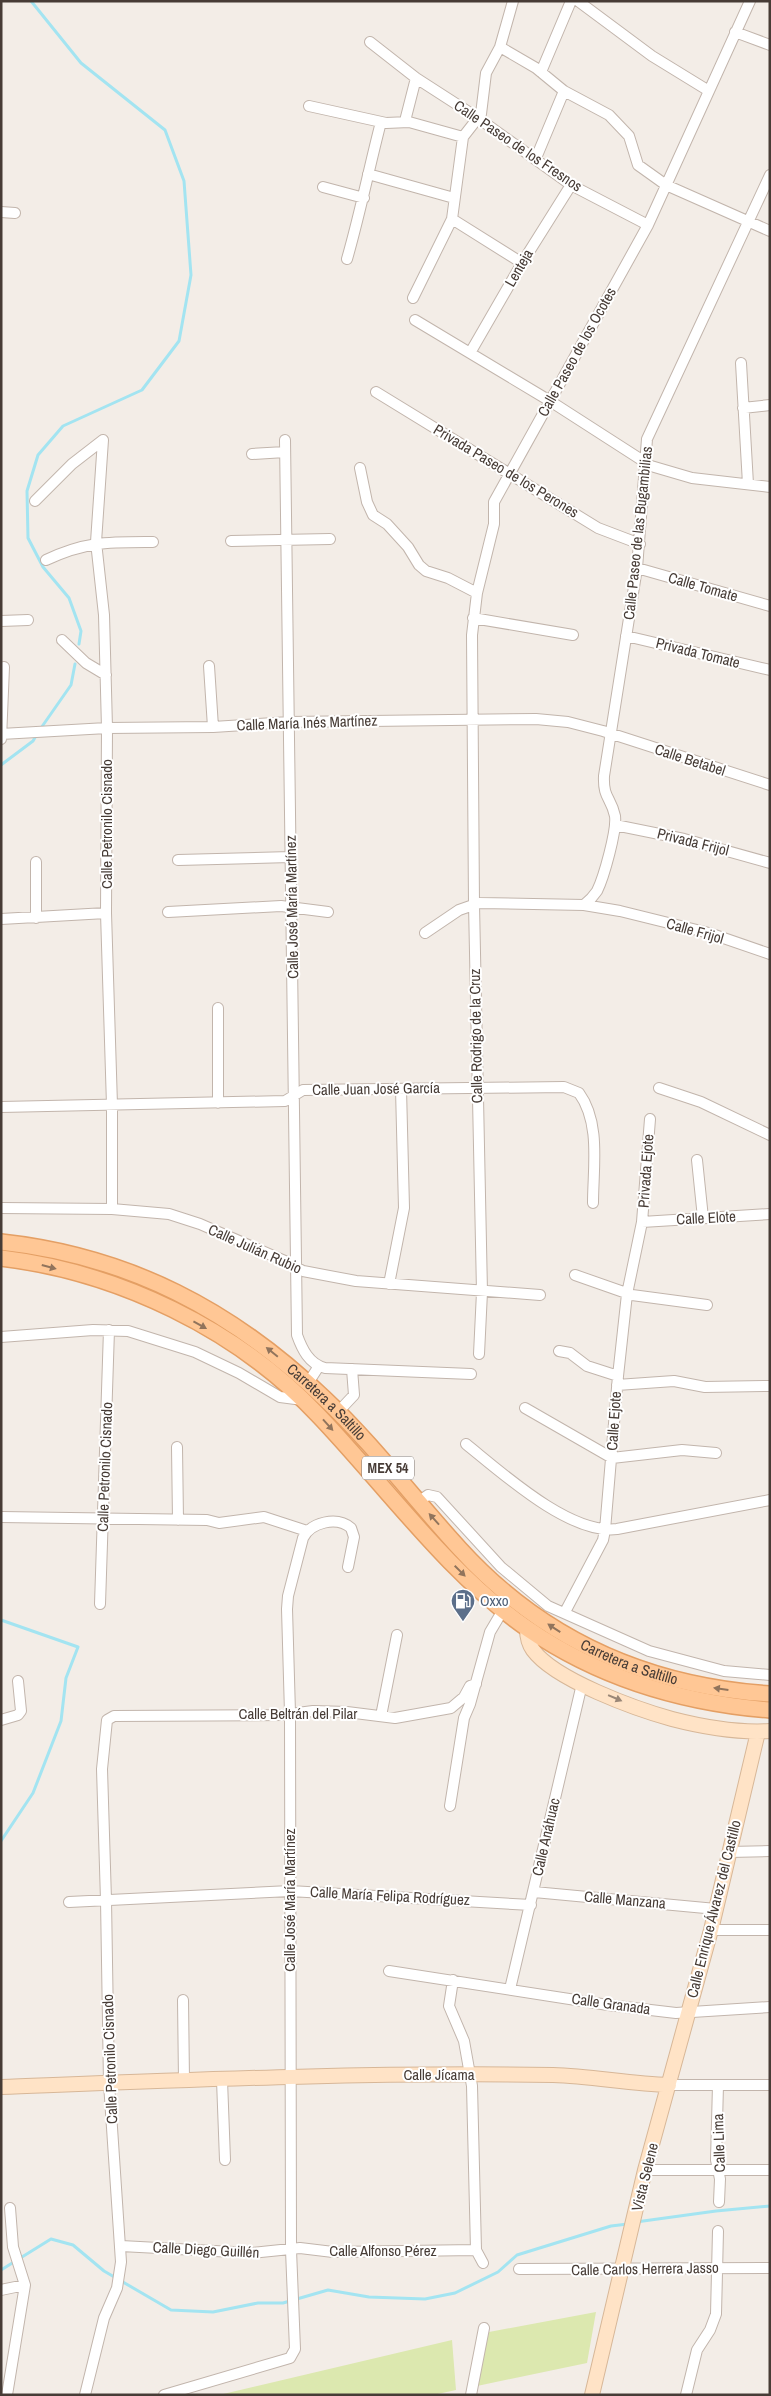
<svg xmlns="http://www.w3.org/2000/svg" width="771" height="2396" font-family="'Archivo Narrow',sans-serif">
  <style>
    .green { fill: #dce8af }
    .lines { fill: none; stroke-linecap: round; stroke-linejoin: round }
    .stream { stroke: #a3e4f1; stroke-width: 3 }
    .street-casing { stroke: #c2b5ac; stroke-width: 12 }
    .secondary-casing { stroke: #d7b798; stroke-width: 16 }
    .primary-casing { stroke: #e49f64; stroke-width: 18 }
    .street { stroke: #fff; stroke-width: 10 }
    .secondary { stroke: #ffe3c6; stroke-width: 14 }
    .primary { stroke: #ffc795; stroke-width: 15 }
    .oneway { fill: #91745c }
    .oneway2 { fill: #9a8777 }
    .labels { text-anchor: middle; stroke-width: 4; stroke-linejoin: round; paint-order: stroke }
    .shield { fill: #fff; stroke: #7e7672; stroke-width: 1 }
    .shield-label { font-size: 14px; font-weight: bold; fill: #473c36 }
    .street-label { font-size: 15px; fill: #473c36; stroke: #fff }
    .service-label { font-size: 15px; fill: #4e5e75; stroke: #fff; text-anchor: start }
  </style>
  <rect width="100%" height="100%" fill="#f3ede7"/>
  <!-- green -->
  <path class="green" d="M596,2312L587,2363L477,2386L489,2332Z
    M452,2340L456,2390L433,2395H219Z"/>
  <g class="lines">
    <!-- stream -->
    <path class="stream" d="M31,1L81,63L165,130L184,181L191,275L179,341L142,390L63,426L38,455L27,491L28,538L43,567L69,598L81,631L79,644
      M41,728L71,685L75,664
      M1,765L33,741L37,734
      M1,1620L78,1647L66,1678L61,1721L33,1793L1,1841
      M636,2222L716,2211L770,2206
      M1,2270L51,2239L73,2245L104,2271L171,2310L213,2312L258,2303H283L328,2290L369,2297L425,2299L455,2293L498,2272L517,2255L611,2226L628,2224"/>
    <defs>
      <path id="street" d="M578,1L652,56L709,91
        M735,32L770,45
        M370,42L416,78L478,118L571,185L648,225
        M500,47L536,68L564,91L609,115L629,136L638,165L666,185L770,231
        M541,72L571,1
        M309,106L386,123L409,122L463,137
        M405,121L416,78
        M536,158L564,91
        M368,174L454,198
        M323,187L364,198
        M1,212L15,213
        M452,219L522,263
        M347,259C360,214 369,168 381,122
        M413,298L452,219L463,137L481,114L486,73L500,47L513,1
        M415,320L550,401L651,466L692,478L770,487
        M470,353L522,263L571,185
        M741,363L748,484
        M376,392L598,528L640,544
        M743,408L770,405
        M103,440L96,542L104,615L107,728L106,913L112,1105V1209
        M285,440L297,1335C302,1349 309,1364 325,1368L471,1374
        M252,454L285,452
        M360,468L367,502L373,515L387,524L408,547L419,565L426,571L448,578L477,593
        M35,501L72,464L103,440
        M231,541L330,539
        M46,560C86,541 109,542 153,542
        M637,568L770,606
        M473,618L573,635
        M1,621L28,620
        M626,636L770,670
        M62,640L86,663L106,675
        M209,666L213,727
        M1,734L107,728L213,727L289,722L536,719L568,722L603,731L770,785
        M1,739L4,667
        M615,825L684,839L770,863
        M178,860L291,857
        M36,862V918
        M584,905C589,901 593,897 597,891C604,877 617,830 615,816C611,797 603,799 604,776L637,568L647,439L770,175
        M168,912L281,906L328,912
        M1,919L106,913
        M425,933L459,910L479,903L584,905L620,911L709,933L770,954
        M218,1008V1103
        M659,1088L701,1102L770,1135
        M1,1107L285,1101L303,1090L564,1087L579,1093C601,1123 593,1168 593,1203
        M697,1160L703,1218
        M1,1208L112,1209L169,1214L200,1224L285,1261L303,1271L356,1281L540,1295
        M642,1222L770,1214
        M575,1275L632,1295L707,1305
        M389,1284L404,1208L401,1089
        M1,1337L93,1330L128,1331L195,1352L239,1373L280,1397L303,1400
        M559,1351L570,1353L587,1366L618,1376
        M479,1354L482,1292L474,904L472,635L477,593L494,524V502L648,225L750,1
        M308,1383L319,1366
        M617,1385L674,1381L705,1387L770,1386
        M525,1408L612,1458L682,1450L716,1453
        M338,1412L354,1395L352,1369
        M466,1444C502,1473 570,1535 617,1529L770,1500
        M177,1447L178,1520
        M418,1502L428,1495L437,1497L501,1567L548,1606L649,1651L724,1671L770,1675
        M1,1517L207,1520L219,1523L264,1517L307,1531
        M100,1604L109,1330
        M565,1612L603,1540L605,1530L618,1376L627,1294L642,1222L650,1119
        M381,1716L397,1635
        M1,1720L18,1715L21,1711L18,1681
        M450,1806L464,1718L470,1704L490,1632L503,1610
        M729,1852L770,1851
        M534,1892L716,1909
        M69,1902L290,1891L531,1905
        M711,1930H770
        M389,1971L608,2005L676,2013L770,2007
        M453,1980L449,2006L464,2041L472,2086L476,2250L483,2263
        M510,1989L582,1684
        M183,2000L184,2080
        M222,2080L225,2160
        M669,2085H770
        M718,2085L716,2160L720,2179L719,2202
        M645,2170H770
        M121,2246L252,2253L300,2248L333,2252L476,2250
        M519,2269L770,2268
        M1,2290L25,2285
        M7,2395L25,2285L13,2247L10,2208
        M85,2395L104,2318L117,2288L121,2262L109,2083L106,1900L102,1769L107,1720L114,1716L283,1715L313,1711L347,1712L395,1718L451,1708L464,1697L470,1686L476,1684
        M164,2395L290,2358L295,2349L291,2250L290,1713L287,1609L288,1596L303,1538C311,1522 337,1516 351,1528L354,1537L348,1567
        M471,2395L484,2328
        M686,2395L697,2350L710,2330L716,2314L718,2231"/>
      <path id="secondary" d="M527,1629C527,1637 528,1643 533,1650C555,1680 636,1709 672,1719C703,1727 738,1733 770,1731
        M1,2087C185,2080 369,2072 553,2075C592,2076 630,2084 669,2085
        M592,2395L645,2170L711,1930L758,1732"/>
      <g id="primary">
        <path id="s1" d="M1,1242C129,1256 232,1310 324,1398C373,1444 414,1499 460,1549C543,1640 647,1686 770,1694"/>
        <path d="M1,1258C118,1272 237,1329 318,1415C385,1485 448,1574 528,1629C601,1679 682,1703 770,1710"/>
      </g>
    </defs>
    <!-- street casing -->
    <use href="#street" class="street-casing"/>
    <!-- secondary casing -->
    <use href="#secondary" class="secondary-casing"/>
    <!-- primary casing -->
    <use href="#primary" class="primary-casing"/>
    <!-- street -->
    <use href="#street" class="street"/>
    <!-- secondary -->
    <use href="#secondary" class="secondary"/>
    <!-- primary -->
    <use href="#primary" class="primary"/>
  </g>
  <!-- one-way arrows -->
  <defs><path id="oneway-solid" d="M-6-.8H1V-3.2L6.5 0L1 3.2V.8H-6Z" transform="scale(1.25)"/></defs>
  <g class="oneway">
    <use href="#oneway-solid" transform="translate(49 1267) rotate(15)"/>
    <use href="#oneway-solid" transform="translate(200 1325) rotate(29)"/>
    <use href="#oneway-solid" transform="translate(272 1352) rotate(-141)"/>
    <use href="#oneway-solid" transform="translate(328 1425) rotate(48)"/>
    <use href="#oneway-solid" transform="translate(434 1519) rotate(-132)"/>
    <use href="#oneway-solid" transform="translate(460 1571) rotate(45)"/>
    <use href="#oneway-solid" transform="translate(554 1628) rotate(-147)"/>
    <use href="#oneway-solid" transform="translate(721 1689) rotate(-172)"/>
  </g>
  <use class="oneway2" href="#oneway-solid" transform="translate(615 1698) rotate(23)"/>
  <!-- icons -->
  <defs>
    <symbol id="fuel-pin" viewBox="-11 -11 22 30"><path d="M0 17L-7.5 6A9.5 9.5 0 1 1 7.5 6Z" fill="#5c6f8a" stroke="#fff"/><path d="M-5.5-6h7V0h2V4h1.3V-2.5L3-4.5l.8-.8L6-3V5H2.5V1h-1V6h-7ZM-4.2-4.7v3.2H.2V-4.7Z" fill="#fff"/></symbol>
  </defs>
  <g fill-rule="evenodd">
    <use href="#fuel-pin" x="449" y="1587" width="28" height="38"/>
  </g>
  <g class="labels">
    <!-- shield labels -->
    <rect class="shield" x="362" y="1456.5" width="52" height="23" rx="4"/>
    <g class="shield-label">
      <text x="388" y="1473">MEX 54</text>
    </g>
    <!-- street labels -->
    <g class="street-label">
      <text transform="translate(518 146) rotate(34)" y="5">Calle Paseo de los Fresnos</text>
      <text transform="translate(519 268) rotate(-60)" y="5">Lenteja</text>
      <text transform="translate(577 352) rotate(-61)" y="5">Calle Paseo de los Ocotes</text>
      <text transform="translate(506 471) rotate(31)" y="5">Privada Paseo de los Perones</text>
      <text transform="translate(638 533) rotate(-84)" y="5">Calle Paseo de las Bugambilias</text>
      <text transform="translate(703 587) rotate(16)" y="5">Calle Tomate</text>
      <text transform="translate(698 653) rotate(14)" y="5">Privada Tomate</text>
      <text transform="translate(307 723) rotate(-2)" y="5">Calle María Inés Martínez</text>
      <text transform="translate(690 760) rotate(18)" y="5">Calle Betabel</text>
      <text transform="translate(107 824) rotate(-90)" y="5">Calle Petronilo Cisnado</text>
      <text transform="translate(693 842) rotate(14)" y="5">Privada Frijol</text>
      <text transform="translate(292 907) rotate(-91)" y="5">Calle José María Martínez</text>
      <text transform="translate(695 931) rotate(16)" y="5">Calle Frijol</text>
      <text transform="translate(476 1036) rotate(-91)" y="5">Calle Rodrigo de la Cruz</text>
      <text transform="translate(376 1089) rotate(-1)" y="5">Calle Juan José García</text>
      <text transform="translate(646 1171) rotate(-86)" y="5">Privada Ejote</text>
      <text transform="translate(706 1218) rotate(-3)" y="5">Calle Elote</text>
      <text transform="translate(255 1249) rotate(24)" y="5">Calle Julián Rubio</text>
      <text dy="5" stroke="none"><textPath href="#s1" startOffset="370">Carretera a Saltillo</textPath></text>
      <text transform="translate(614 1421) rotate(-86)" y="5">Calle Ejote</text>
      <text transform="translate(105 1467) rotate(-88)" y="5">Calle Petronilo Cisnado</text>
      <text dy="5" stroke="none"><textPath href="#s1" startOffset="775">Carretera a Saltillo</textPath></text>
      <text x="298" y="1719">Calle Beltrán del Pilar</text>
      <text transform="translate(546 1837) rotate(-77)" y="5">Calle Anáhuac</text>
      <text transform="translate(390 1896) rotate(3)" y="5">Calle María Felipa Rodríguez</text>
      <text transform="translate(290 1900) rotate(-90)" y="5">Calle José María Martínez</text>
      <text transform="translate(625 1900) rotate(5)" y="5">Calle Manzana</text>
      <text transform="translate(714 1909) rotate(-76)" y="5">Calle Enrique Álvarez del Castillo</text>
      <text transform="translate(611 2004) rotate(8)" y="5">Calle Granada</text>
      <text transform="translate(110 2059) rotate(-92)" y="5">Calle Petronilo Cisnado</text>
      <text x="439" y="2080">Calle Jícama</text>
      <text transform="translate(719 2143) rotate(-92)" y="5">Calle Lima</text>
      <text transform="translate(645 2177) rotate(-76)" y="5">Vista Selene</text>
      <text transform="translate(206 2250) rotate(3)" y="5">Calle Diego Guillén</text>
      <text x="383" y="2256">Calle Alfonso Pérez</text>
      <text transform="translate(645 2269) rotate(-1)" y="5">Calle Carlos Herrera Jasso</text>
    </g>
    <!-- service labels -->
    <g class="service-label">
      <text x="480" y="1606">Oxxo</text>
    </g>
  </g>
  <!-- border -->
  <rect width="771" height="2396" fill="none" stroke="#473c36" stroke-width="5"/>
</svg>
